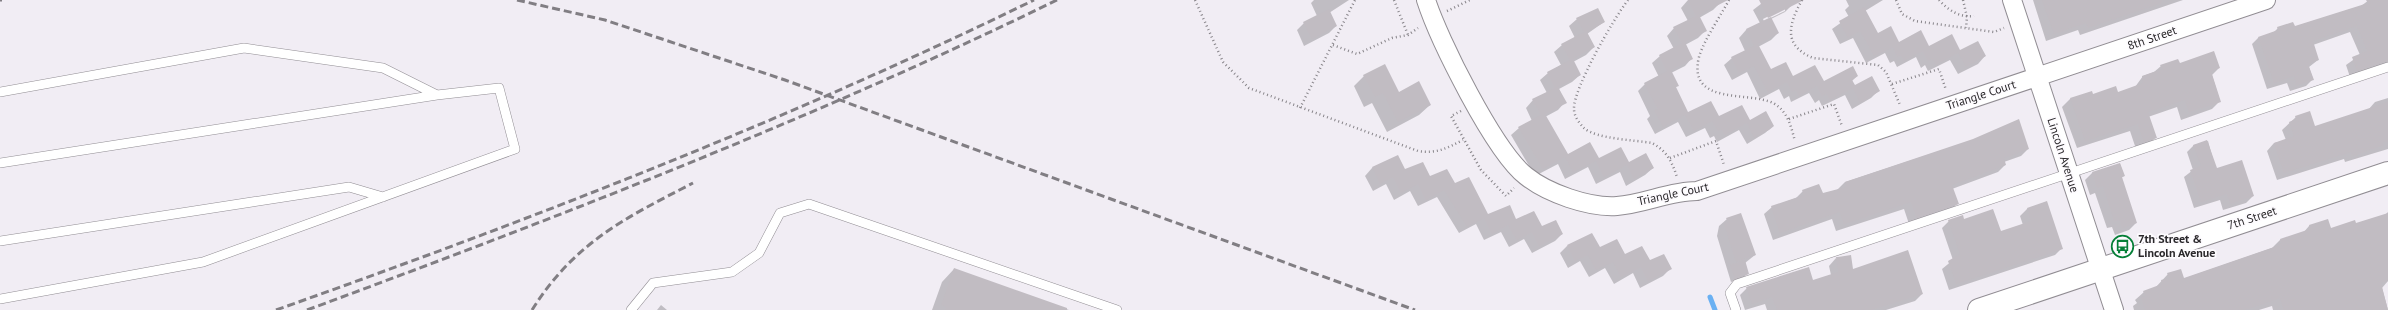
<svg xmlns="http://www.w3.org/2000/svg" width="2388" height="310" font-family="'PT Sans',sans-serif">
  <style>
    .shadow { fill: #0003; fill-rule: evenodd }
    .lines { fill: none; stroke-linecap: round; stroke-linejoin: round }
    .stream { stroke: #6ab0f2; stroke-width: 5 }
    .building { fill: #c1bcc2 }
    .lane-casing { stroke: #918d93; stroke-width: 10 }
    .street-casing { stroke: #918d93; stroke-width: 20 }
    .secondary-casing { stroke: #918d93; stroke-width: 24 }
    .path { stroke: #88858a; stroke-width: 2.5; stroke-dasharray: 1 3; stroke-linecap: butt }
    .lane { stroke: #fff; stroke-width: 9 }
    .street { stroke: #fff; stroke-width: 18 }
    .secondary { stroke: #fff; stroke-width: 22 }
    .rail { stroke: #817e83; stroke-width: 3; stroke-dasharray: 8 4; stroke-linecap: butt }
    .labels { text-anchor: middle; stroke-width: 3.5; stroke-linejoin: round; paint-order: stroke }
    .street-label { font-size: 12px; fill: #2a282b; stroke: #fdfbfe }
    .poi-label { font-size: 12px; font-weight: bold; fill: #2a282b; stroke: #fdfbfe; text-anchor: start }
  </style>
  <rect width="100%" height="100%" fill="#f1edf4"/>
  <!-- shadow -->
  <path class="shadow" d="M1314,0H1349L1329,13L1336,26L1329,33L1304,46L1297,30L1304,23L1317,16L1311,3Z
    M1688,0H1719L1720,3L1713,10L1699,18L1706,30L1698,38L1685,45L1692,58L1685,66L1671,73L1678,85L1675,88L1688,114L1773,126L1765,133L1747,144L1739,130L1717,142L1714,136L1710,138L1705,128L1686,137L1678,122L1655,134L1647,119L1650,116L1638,91L1645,84L1659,77L1652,63L1660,56L1674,49L1667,36L1674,28L1688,21L1681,8Z
    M1766,0H1790L1792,5L1785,12L1771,19L1778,33L1771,40L1758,47L1770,71L1793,78L1823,82L1857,76L1852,81L1854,87L1878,91L1871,98L1852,109L1845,95L1822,106L1819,100L1815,103L1809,93L1791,102L1789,96L1784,99L1779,89L1760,99L1747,72L1732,80L1724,65L1732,58L1745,51L1739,38L1746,30L1760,23L1753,10ZM1785,8V11L1764,21L1763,19Z
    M1883,0L1865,11L1877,34L1898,43L1985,56L1978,64L1958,74L1950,60L1928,71L1925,65L1921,68L1916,57L1897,67L1894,61L1890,63L1885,53L1866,63L1853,38L1840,44L1832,29L1849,17L1845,10L1849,6L1846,0Z
    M2033,0H2183L2080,35L2078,30L2046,41Z
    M2369,0H2388V66L2350,77L2346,65L2360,55L2350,32L2313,45L2318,60L2309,67L2313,79L2306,86L2290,91L2287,83L2267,89L2252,44L2258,38L2273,33L2278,28L2294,27L2361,6Z
    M1577,19L1604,22L1587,34L1594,47L1586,55L1573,62L1580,75L1572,82L1559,89L1565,102L1558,110L1545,117L1567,155L1653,168L1645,175L1626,186L1620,172L1596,184L1588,167L1565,179L1558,164L1535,176L1511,135L1519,128L1532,121L1526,108L1533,100L1547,93L1540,80L1548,73L1561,65L1554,52L1562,45L1575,38L1569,26Z
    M2179,64L2219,68L2212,75L2220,101L2212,109L2181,120L2177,107L2148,117L2156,137L2148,146L2136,149L2130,131L2077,148L2062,107L2070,99L2091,92L2092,95L2117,93L2135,87L2143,76L2154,72L2161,66Z
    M1364,76L1399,93L1430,105L1419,115L1387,132L1372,103L1364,107L1354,86Z
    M2388,98V149L2345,162L2344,159L2277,180L2267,151L2274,143L2286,140L2282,130L2296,117L2314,128L2368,110L2375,102Z
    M1973,140L2028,149L2021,156L2004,162L2005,165L1998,172L1952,189L1957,204L1950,211L1909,224L1904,209L1836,231L1832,219L1773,240L1764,214L1772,207L1796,198L1803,191L1822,194L1837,190L1845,182Z
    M2208,141L2216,170L2253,196L2246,203L2223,210L2220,200L2194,208L2184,177L2193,170L2187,152L2194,145Z
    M1397,157L1405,171L1454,185L1488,215L1516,220L1562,234L1555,241L1532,253L1524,239L1509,247L1501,232L1484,240L1476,224L1459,233L1437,197L1418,206L1410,191L1394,200L1386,184L1373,191L1365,176L1372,168Z
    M2120,164L2124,176L2121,178L2136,223L2129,230L2115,235L2112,227L2107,228L2095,193L2090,195L2085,180L2092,173Z
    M2046,202L2062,248L2055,255L1949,290L1942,269L1953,260L1942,228L1949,221H1963L2000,233L2023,225L2020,216L2027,209Z
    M2388,212V281L2382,288L2388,310H2273L2272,306L2259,310H2134L2133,306L2137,303L2135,300L2144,292L2155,288L2168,274L2183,279L2272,248L2280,240L2303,233L2309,226L2327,220L2331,230L2356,225L2385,215Z
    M1727,219L1755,255L1745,263L1748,273L1744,277L1731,282L1717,236L1719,226Z
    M1567,246L1599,248L1671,268L1663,276L1640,288L1633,273L1614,284L1605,268L1589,277L1580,261L1568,268L1560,253Z
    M1836,258L1852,271L1922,294L1915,301L1886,310H1767L1765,304L1745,310L1740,295L1747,288L1813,281L1831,275L1829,266Z
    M954,269L1069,310H932L942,282Z
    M661,305L667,310H657Z"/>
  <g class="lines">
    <!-- stream -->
    <path class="stream" d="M1710,297L1715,310"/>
  </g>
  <!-- building -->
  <path class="building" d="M1688,0H1728L1699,15L1707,31L1685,42L1693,59L1671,70L1679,86L1676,87L1688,112L1711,101L1719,116L1742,105L1750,120L1766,111L1774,126L1769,130L1754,138L1747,123L1725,135L1721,129L1718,131L1712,121L1694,131L1685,115L1663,127L1654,110L1658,109L1644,83L1667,71L1659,55L1682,43L1673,27L1696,16Z
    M1759,0H1804L1768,18Z
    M2042,0H2162V3L2088,28L2086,23L2054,34Z
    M2366,0H2388V61L2357,71L2352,57L2367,51L2357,26L2313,41L2319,60L2308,64L2314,80L2296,85L2294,76L2274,83L2258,37L2278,30L2277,27L2293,22L2295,26L2368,3Z
    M1864,7L1878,33L1891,26L1899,42L1921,30L1929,46L1952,34L1960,50L1978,41L1986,56L1966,67L1958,53L1936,65L1932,59L1928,61L1923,51L1904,61L1901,55L1897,57L1893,47L1874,56L1860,31L1848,38L1839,21Z
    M1598,8L1605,22L1587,32L1595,47L1573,59L1581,75L1558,87L1567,103L1545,114L1568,154L1590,142L1599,158L1621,147L1629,162L1646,153L1654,168L1634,179L1627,165L1604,177L1596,161L1573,172L1565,157L1543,169L1518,127L1541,115L1532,99L1555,88L1547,72L1570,60L1561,44L1584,32L1576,18Z
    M1329,9L1337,26L1312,39L1303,22Z
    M1771,17L1779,33L1754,46L1746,29Z
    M1758,44L1771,69L1786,62L1793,76L1815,65L1824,81L1853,66L1858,76L1852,80L1855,85L1872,76L1880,91L1860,103L1853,88L1830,100L1827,94L1822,96L1817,86L1799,96L1796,90L1792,92L1787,82L1768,92L1754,66L1739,73L1731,57Z
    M2214,51L2220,68L2211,71L2221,102L2189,112L2185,100L2148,112L2157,138L2144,142L2138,124L2085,141L2070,98L2092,91L2093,94L2116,86L2118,92L2143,83L2142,76L2162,69L2160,65L2178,59L2180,63Z
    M1385,64L1399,92L1419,81L1431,105L1398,122L1383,93L1375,97L1363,75Z
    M2388,102V141L2383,142L2384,145L2352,156L2351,152L2284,173L2274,143L2294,136L2289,122L2296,119L2295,116L2310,111L2315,126Z
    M2019,119L2029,149L2004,158L2006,165L1952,185L1959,204L1917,218L1911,202L1844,224L1840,212L1780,233L1771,206L1804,195L1802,190L1819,184L1823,193L1846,187L1845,182L1973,139Z
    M2207,140L2217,168L2242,160L2254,196L2230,204L2227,194L2201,202L2190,170L2201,166L2193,145Z
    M1398,155L1405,169L1423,162L1430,176L1447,169L1455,183L1469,177L1488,214L1510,205L1516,219L1534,211L1542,226L1556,220L1563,234L1539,246L1532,232L1517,240L1508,225L1492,234L1484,218L1467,227L1444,190L1426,200L1418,184L1401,193L1393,177L1380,184L1372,167Z
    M2120,163L2125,176L2122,177L2137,223L2122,228L2120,220L2114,221L2103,186L2097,188L2092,172Z
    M2047,201L2063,249L1956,284L1948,261L1960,254L1948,220L1963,215L1964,219L1993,209L2001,231L2031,221L2027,208Z
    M1741,213L1756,255L1736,262L1724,224L1728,222L1726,218Z
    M2388,213V281L2381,283L2388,310H2284L2280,298L2244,310H2145L2141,297L2145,296L2143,291L2162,284L2161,280L2169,278L2167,273L2181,269L2184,278L2277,246L2281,243L2280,239L2310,229L2309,225L2328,219L2331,228L2355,220L2356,223Z
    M1592,233L1600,247L1617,239L1625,254L1642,246L1650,260L1664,254L1672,269L1648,281L1641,267L1621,277L1613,262L1596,270L1588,255L1575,261L1567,245Z
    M1908,250L1923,294L1871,310H1777L1772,297L1752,304L1746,287L1809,267L1813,280L1838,272L1836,257H1838L1851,255L1853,269Z
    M1745,260L1749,274L1735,279L1730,265Z
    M954,268L1067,308V310H945L946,307L941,305Z"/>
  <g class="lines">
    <defs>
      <path id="lane" d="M0,92L244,48L383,68L437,95
        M0,163L437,95L499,88L515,149L203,262L0,299
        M0,241L349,187L383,197
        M631,310L653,283L732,272L759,253L780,213L809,204L1117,310
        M1736,310L1730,293L1737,284L2388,67"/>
      <path id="street" d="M1426,0C1439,40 1494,151 1526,176C1547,193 1589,208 1617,206C1644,204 1670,191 1697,191L2266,0
        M2012,0L2114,310"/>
      <path id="secondary" d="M1979,310L2388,173"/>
    </defs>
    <!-- lane casing -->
    <use href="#lane" class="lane-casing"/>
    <!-- street casing -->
    <use href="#street" class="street-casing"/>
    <!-- secondary casing -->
    <use href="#secondary" class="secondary-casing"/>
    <!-- path -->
    <path class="path" d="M1195,0L1223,62L1249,88L1418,151C1437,154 1447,148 1463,140
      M1394,0L1408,35
      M1628,0C1614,18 1573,89 1574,109C1574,116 1579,123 1584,128C1596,139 1635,140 1652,143C1667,151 1672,162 1677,177
      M1729,0C1721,15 1703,42 1699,57C1687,106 1749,91 1773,103C1788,111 1791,127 1795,141
      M1802,0C1789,24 1782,45 1813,58L1878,65L1886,72L1900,105
      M1896,0L1902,14L1915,21L1994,32L2004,28
      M1939,0C1948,10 1960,18 1974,16
      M1963,0L1967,17L1966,28
      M1447,11L1470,0
      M1333,45L1357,54L1392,38L1408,35L1418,28
      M1892,84L1939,69L1946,90
      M1300,108L1355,0
      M1461,111L1451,116L1481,170L1506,196L1514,188
      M1789,119L1834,104L1842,126
      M1670,158L1716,141L1724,165"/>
    <!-- lane -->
    <use href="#lane" class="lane"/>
    <!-- street -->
    <use href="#street" class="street"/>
    <!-- secondary -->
    <use href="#secondary" class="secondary"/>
    <!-- rail -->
    <path class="rail" d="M0,0H2
      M517,0L605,20L785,80L1415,310
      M276,310C533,219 788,120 1034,0
      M307,310C561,216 813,119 1057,0
      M532,310C574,243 625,218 693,183"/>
  </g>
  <!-- icons -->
  <defs>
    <symbol id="bus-ring" viewBox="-11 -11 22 22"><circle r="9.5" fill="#fdfbfe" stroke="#057f37" stroke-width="1.5"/><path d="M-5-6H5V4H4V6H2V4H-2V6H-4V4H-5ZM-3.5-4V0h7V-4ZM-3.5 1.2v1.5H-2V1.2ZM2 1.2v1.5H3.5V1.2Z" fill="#057f37"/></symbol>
  </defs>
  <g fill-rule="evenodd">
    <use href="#bus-ring" x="2110" y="234" width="25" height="25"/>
  </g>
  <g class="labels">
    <!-- street labels -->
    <g class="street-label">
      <text transform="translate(2152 38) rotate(-19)" y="4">8th Street</text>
      <text transform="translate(1981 95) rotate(-18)" y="4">Triangle Court</text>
      <text transform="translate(2063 155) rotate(72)" y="4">Lincoln Avenue</text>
      <text transform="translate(1673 194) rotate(-12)" y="4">Triangle Court</text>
      <text transform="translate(2252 218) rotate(-18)" y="4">7th Street</text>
    </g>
    <!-- poi labels -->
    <g class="poi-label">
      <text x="2138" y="243">7th Street &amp;<tspan x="2138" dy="14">Lincoln Avenue</tspan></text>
    </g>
  </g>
</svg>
